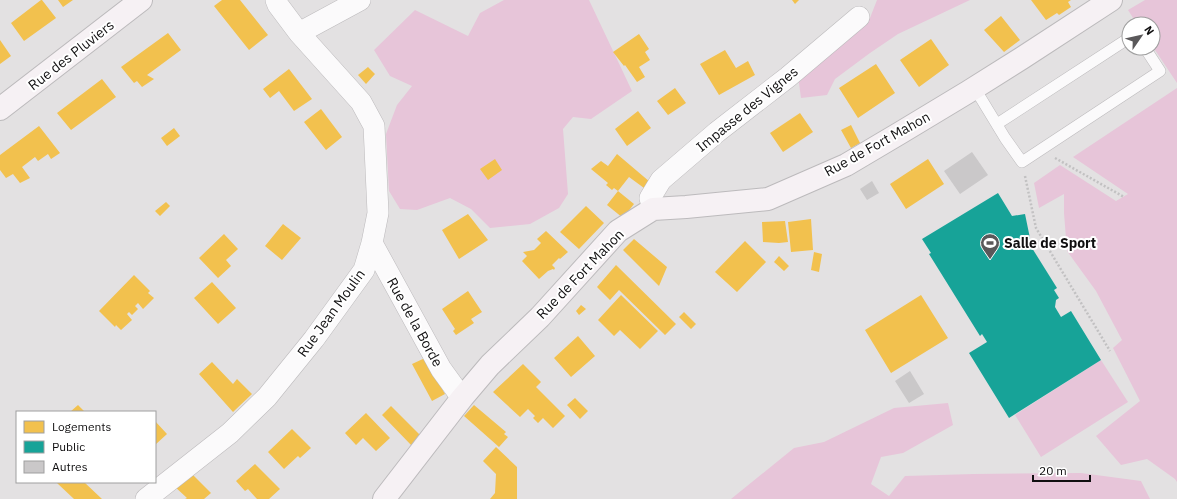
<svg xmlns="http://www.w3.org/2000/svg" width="1177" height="499" font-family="'IBM Plex Sans',sans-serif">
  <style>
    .green { fill: #e7c5d9 }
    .homes { fill: #f2c14e }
    .public { fill: #17a398 }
    .building { fill: #cac8c9 }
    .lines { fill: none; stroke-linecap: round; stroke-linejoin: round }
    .lane-casing { stroke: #bcbabc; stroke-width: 12 }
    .street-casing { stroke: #bcbabc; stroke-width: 22 }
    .secondary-casing { stroke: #bcbabc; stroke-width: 24 }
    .path { stroke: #c2c1c2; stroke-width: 2.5; stroke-dasharray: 2 2; stroke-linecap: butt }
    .lane { stroke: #fbfafb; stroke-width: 11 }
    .street { stroke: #fbfafb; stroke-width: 21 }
    .secondary { stroke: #f6f1f4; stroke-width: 22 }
    .labels { text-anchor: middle; stroke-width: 4; stroke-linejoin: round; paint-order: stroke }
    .street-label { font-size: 14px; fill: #100f10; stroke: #fff }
    .poi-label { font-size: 14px; font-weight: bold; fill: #100f10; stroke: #fff; text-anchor: start }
  </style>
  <rect width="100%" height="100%" fill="#e3e1e2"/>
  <!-- green -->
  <path class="green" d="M504,0H589L632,91L591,119L573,117L563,129L568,194L559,208L530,224L490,228L471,209L450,198L417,210L400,209L389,191L386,134L397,105L412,86L390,76L374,50L415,10L468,36L480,13Z
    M877,0H970L898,34L870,53L835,79L827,95L801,98L798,76L868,23Z
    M1145,0H1177V83L1153,47V24H1137L1128,10Z
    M1177,88V482L1175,479L1147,459L1121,465L1096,436L1140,401L1113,348L1122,340L1096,291L1067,251L1064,213V194L1039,208L1034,183L1060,165L1116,201L1128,194L1073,157Z
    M1101,360L1128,402L1041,457L1015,415Z
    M948,403L953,425L903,453L881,457L871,484L889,496L905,476L974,474L1081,473L1141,481L1150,499H731L794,448L824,442L894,408Z"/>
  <!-- homes -->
  <path class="homes" d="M41,0H42L56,18L24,41L11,23Z
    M58,0H73L63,7Z
    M222,0H240L268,35L249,50L214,6Z
    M792,0H799L795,4Z
    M1031,0H1071L1068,2L1071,7L1059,15L1057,13L1046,20Z
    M1001,16L1020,40L1004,52L984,30Z
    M168,33L181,50L147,75L154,79L142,87L137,81L134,83L121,67Z
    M639,34L649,49L645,52L650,60L639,67L645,77L637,82L625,65L624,66L613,52Z
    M931,39L949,65L919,87L900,60Z
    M0,40L11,56L0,64Z
    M725,50L736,68L748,61L755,75L719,95L700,64Z
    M876,64L895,93L858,118L839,88Z
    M368,67L375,74L366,84L358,75Z
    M289,69L312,99L294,111L279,91L270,98L263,89Z
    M102,79L116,97L71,130L57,113Z
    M675,88L686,103L668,115L657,101Z
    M321,109L342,137L326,150L304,122Z
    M638,111L651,128L627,146L615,129Z
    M800,113L813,132L783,152L770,133Z
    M851,125L860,143L851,148L841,130Z
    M39,126L60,153L51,159L48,154L38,161L35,157L22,167L30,178L20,183L13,174L6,178L0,170V155Z
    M174,128L180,136L167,146L161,138Z
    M617,154L650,182L644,188L629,177L618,191L634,204L623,218L607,205L618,191L614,188L612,190L606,185L608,183L591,169L601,161L608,166Z
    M495,159L502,170L488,180L480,169Z
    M928,159L944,184L906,209L890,184Z
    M166,202L170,206L160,216L155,211Z
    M586,206L604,223L579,249L560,232Z
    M468,214L488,240L459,259L442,230Z
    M811,219L813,250L791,252L788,222Z
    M785,221L788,242L779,243L763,242L762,222Z
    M283,224L301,238L282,260L265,246Z
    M546,231L568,252L560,259L559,258L552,265L555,268L554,270L553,269L548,271L539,279L522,261L527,256L523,252L534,250L541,243L537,239Z
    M224,234L238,249L226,260L231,266L218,278L199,258Z
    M634,239L667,267L659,286L623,250Z
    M745,241L766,262L737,292L715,272Z
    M814,252L822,254L819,272L811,270Z
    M779,256L789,266L784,271L774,262Z
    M616,265L676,324L665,335L619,290L610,300L597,287Z
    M134,275L150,291L148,293L154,298L143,309L138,303L135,306L138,309L132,315L129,312L127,314L132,320L121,330L116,325L115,327L99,311Z
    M212,282L236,308L218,324L194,298Z
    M468,291L482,312L471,319L474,323L456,335L453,331L455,329L442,309Z
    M621,295L658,331L640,349L620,330L614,336L598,320Z
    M921,295L948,338L891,373L865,330Z
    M581,305L586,309L579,315L576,311Z
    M684,312L696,324L691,329L679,317Z
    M578,336L595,356L571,377L554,358Z
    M425,358L445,394L432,401L412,364Z
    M212,362L233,384L237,379L252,394L233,412L199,374Z
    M523,364L541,382L536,387L565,416L553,428L543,418L538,423L533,418L535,416L528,409L520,417L493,392Z
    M575,398L588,411L580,419L567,405Z
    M78,405L85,412H70Z
    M474,405L506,432L504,434L508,437L499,447L464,416Z
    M391,406L421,436L413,447L382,415Z
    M366,413L390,438L376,451L363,438L356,445L345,433Z
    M155,421L167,434L155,445Z
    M292,429L311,448L300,458L298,456L284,469L268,452Z
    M496,447L517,467V499H490L495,493L496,474L483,461Z
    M255,464L280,489L269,499H257L248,489L245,491L236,481Z
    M190,472L211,493L204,499H185L187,498L173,485Z
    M58,482H84L102,499H74L57,483Z"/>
  <!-- public -->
  <path class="public" d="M998,193L1012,216L1025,214L1032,248L1057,288L1054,290L1059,298L1056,300L1055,307L1061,317L1071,311L1101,360L1009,418L969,353L987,342L982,334L980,336L929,254L931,253L922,239Z"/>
  <!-- building -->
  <path class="building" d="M972,152L988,175L960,194L944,171Z
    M872,181L879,193L867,200L860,189Z
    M910,371L924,394L909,403L895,381Z"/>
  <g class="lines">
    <defs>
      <path id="lane" d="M974,87L1005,138L1022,162L1160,71L1145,48
        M997,124L1129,38"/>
      <path id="street" d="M299,33L360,0
        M653,209L650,198L661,180L717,132L788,77L859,17
        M372,243L441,369L462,398
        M146,499L230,433L267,397L314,339L364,270L372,243L378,213L374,126L361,102L299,33L278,5L276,0"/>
      <path id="secondary" d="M0,109L141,0
        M384,499L462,398L490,365L540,317L618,231L653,209L686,207L768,199L846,165L900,133L968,92L1022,58L1111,0"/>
    </defs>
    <!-- lane casing -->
    <use href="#lane" class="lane-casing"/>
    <!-- street casing -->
    <use href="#street" class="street-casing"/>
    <!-- secondary casing -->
    <use href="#secondary" class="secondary-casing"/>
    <!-- path -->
    <path class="path" d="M1055,158L1124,197
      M1025,176L1036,228L1110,351"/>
    <!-- lane -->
    <use href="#lane" class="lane"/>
    <!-- street -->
    <use href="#street" class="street"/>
    <!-- secondary -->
    <use href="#secondary" class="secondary"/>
  </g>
  <!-- icons -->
  <defs>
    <symbol id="stadium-pin" viewBox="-11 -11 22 30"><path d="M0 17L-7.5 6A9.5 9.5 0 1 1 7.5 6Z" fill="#5a585a" stroke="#fff"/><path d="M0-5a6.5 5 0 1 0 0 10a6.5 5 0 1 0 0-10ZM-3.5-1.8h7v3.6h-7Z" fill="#fff"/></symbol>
  </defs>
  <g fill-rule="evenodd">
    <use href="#stadium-pin" x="979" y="232" width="22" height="30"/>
  </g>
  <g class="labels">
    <!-- street labels -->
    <g class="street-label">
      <text transform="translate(71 55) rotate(-38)" y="5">Rue des Pluviers</text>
      <text transform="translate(747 109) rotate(-39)" y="5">Impasse des Vignes</text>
      <text transform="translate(877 144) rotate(-29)" y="5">Rue de Fort Mahon</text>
      <text transform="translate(580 274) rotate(-46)" y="5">Rue de Fort Mahon</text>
      <text transform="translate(331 313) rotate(-54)" y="5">Rue Jean Moulin</text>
      <text transform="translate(415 322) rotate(61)" y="5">Rue de la Borde</text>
    </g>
    <!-- poi labels -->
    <g class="poi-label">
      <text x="1004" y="248">Salle de Sport</text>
    </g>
  </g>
  <!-- legend -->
  <rect x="16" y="411" width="140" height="72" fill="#ffffff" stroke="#9f9f9f"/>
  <rect x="24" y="421" width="20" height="12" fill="#f2c14e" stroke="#9f9f9f"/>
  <text x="52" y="431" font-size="12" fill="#100f10">Logements</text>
  <rect x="24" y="441" width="20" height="12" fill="#17a398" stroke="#9f9f9f"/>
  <text x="52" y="451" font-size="12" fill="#100f10">Public</text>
  <rect x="24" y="461" width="20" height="12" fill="#cac8c9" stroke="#9f9f9f"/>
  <text x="52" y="471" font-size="12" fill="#100f10">Autres</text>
  <!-- north arrow -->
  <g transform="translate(1141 36) rotate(56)"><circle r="19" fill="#ffffff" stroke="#9f9f9f"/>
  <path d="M0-3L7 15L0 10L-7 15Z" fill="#5a585a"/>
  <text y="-6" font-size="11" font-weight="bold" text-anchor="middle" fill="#100f10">N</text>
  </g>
  <!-- scale -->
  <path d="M1033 475v6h57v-6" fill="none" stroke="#100f10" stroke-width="2"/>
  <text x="1039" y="475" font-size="12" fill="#100f10" stroke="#ffffff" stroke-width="3" paint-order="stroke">20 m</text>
</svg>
